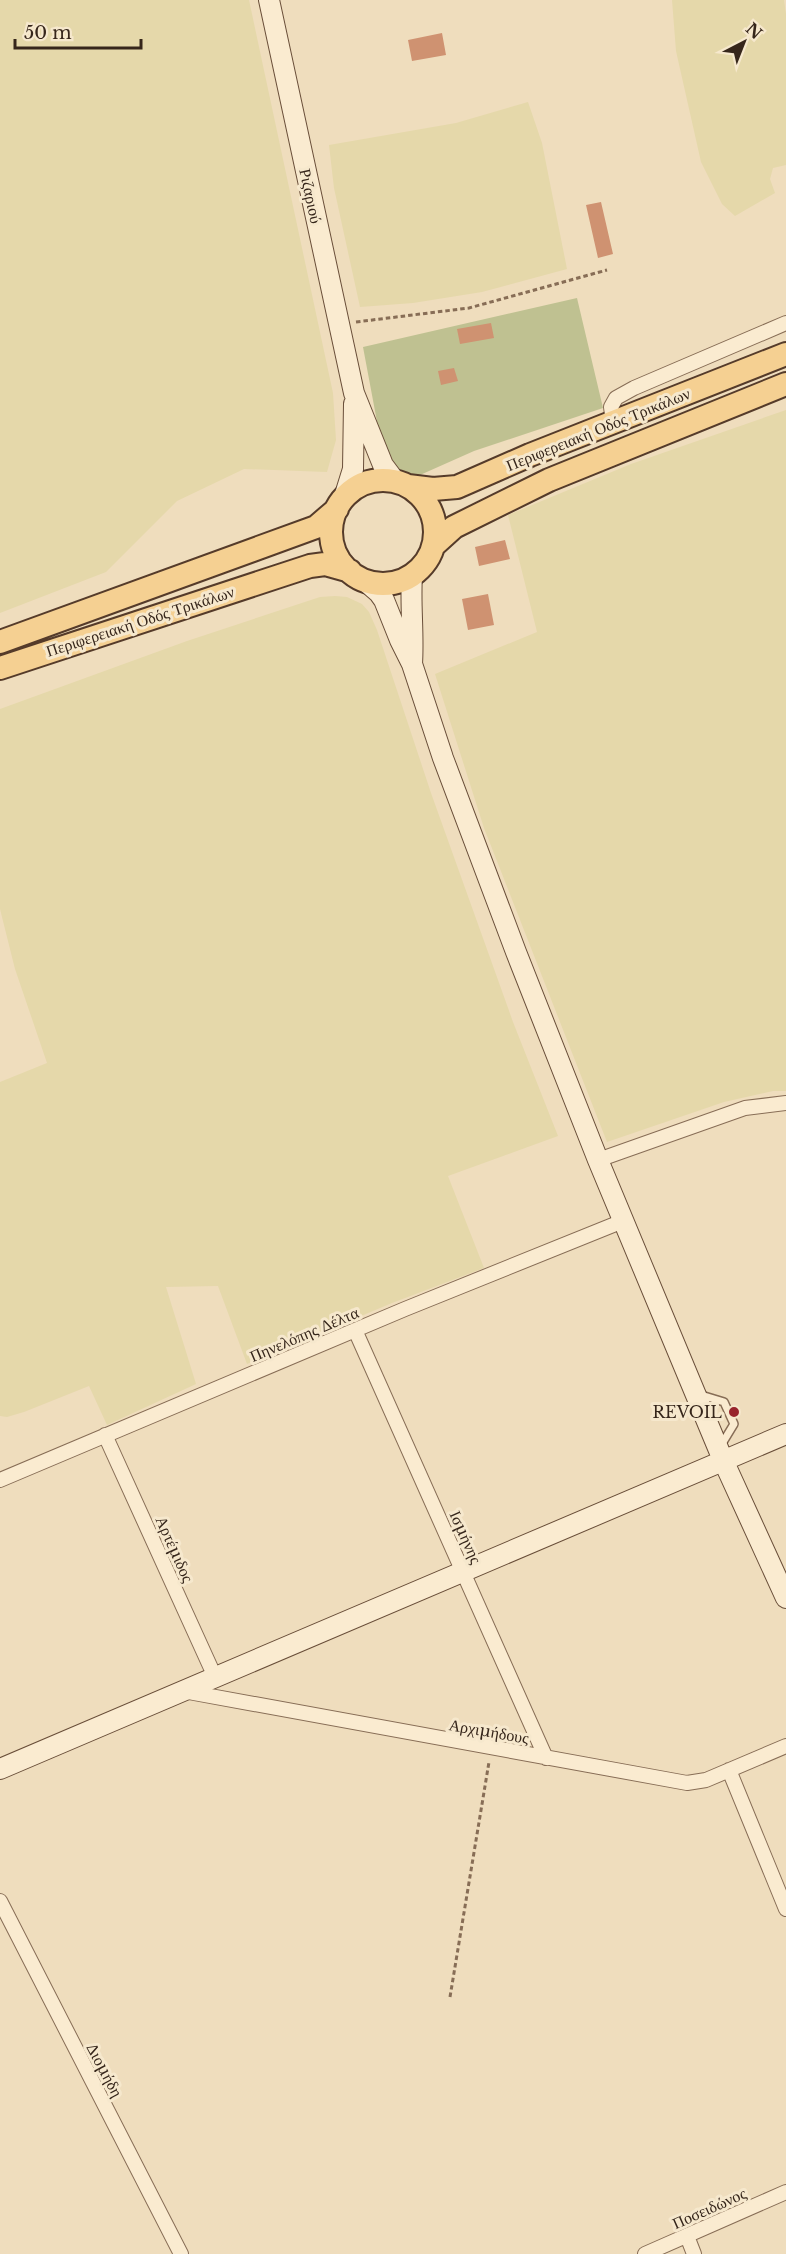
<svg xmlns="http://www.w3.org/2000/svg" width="786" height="2254" font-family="'Libre Baskerville',serif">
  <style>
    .farmland { fill: #e5d8aa }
    .cemetery { fill: #bfc191 }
    .building { fill: #cf9271 }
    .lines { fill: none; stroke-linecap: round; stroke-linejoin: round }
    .lane-casing { stroke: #876d56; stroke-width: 10 }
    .street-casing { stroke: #876d56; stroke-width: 16 }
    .secondary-casing { stroke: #694e39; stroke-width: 22 }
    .primary-casing { stroke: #553b2a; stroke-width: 26 }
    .path { stroke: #876d56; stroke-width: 3; stroke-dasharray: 4.5 3; stroke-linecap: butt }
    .lane { stroke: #faebd0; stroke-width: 7 }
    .street { stroke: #faebd0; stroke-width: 14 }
    .secondary { stroke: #faebd0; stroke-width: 20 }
    .primary { stroke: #f5d092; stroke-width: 22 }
    .poi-dot { fill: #98242c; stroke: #f6e8cd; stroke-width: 2 }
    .labels { text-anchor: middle; stroke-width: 6; stroke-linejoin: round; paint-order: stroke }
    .street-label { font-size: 16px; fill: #36261b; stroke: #f6e8cd }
    .poi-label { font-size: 16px; fill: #36261b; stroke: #f6e8cd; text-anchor: end }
  </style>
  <rect width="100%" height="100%" fill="#efddbd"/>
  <!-- farmland -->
  <path class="farmland" d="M0,0H249L333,393L336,440L327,472L244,469L177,501L106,572L0,613Z
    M672,0H784L786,14V165L773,168L770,179L775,193L735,216L722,204L701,162L676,51Z
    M528,102L542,143L567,269L482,292L413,303L360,307L334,188L329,145L456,123Z
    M786,410V1091H773L724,1102L607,1142L484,828L435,674L537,632L508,515L631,464Z
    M335,596L347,597L362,604L369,612L377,630L431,793L513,1022L558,1136L448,1176L484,1268L392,1303L247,1364L218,1286L166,1287L196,1384L107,1425L89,1386L24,1412L7,1417L0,1416V1082L47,1063L15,969L0,909V709L187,641L320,597Z"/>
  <!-- cemetery -->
  <path class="cemetery" d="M577,298L603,408L474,451L420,475L406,476L384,459L363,347Z"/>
  <!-- building -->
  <path class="building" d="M442,33L446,55L412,61L408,40Z
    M601,202L613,254L598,258L586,205Z
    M491,323L494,338L460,344L457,329Z
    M454,368L458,381L441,385L438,371Z
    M505,540L510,559L479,566L475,547Z
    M488,594L494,625L468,630L462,599Z"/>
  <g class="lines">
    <defs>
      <path id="lane" d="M701,1395L724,1402L734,1424L720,1447"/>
      <path id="street" d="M613,422L611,407L616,398L634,388L786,323
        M598,1160L745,1108L786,1103
        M355,1330L546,1758
        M105,1435L215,1677
        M0,1480L405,1309L623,1221
        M183,1691L687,1783L706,1780L786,1746
        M729,1770L786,1909
        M0,1901L181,2254
        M687,2236L694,2254
        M645,2254L786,2192"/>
      <path id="secondary" d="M269,0L354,393L383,465L395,481
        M344,498L353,469L354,404
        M412,575C410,605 414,634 412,664
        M364,580L379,593L384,600L400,640L412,664L443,758L516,952L598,1160L723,1460L786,1598
        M0,1769L786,1434"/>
      <path id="primary" d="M331 532a52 52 0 1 1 104 0a52 52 0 1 1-104 0Z
        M408,486L433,489L457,487L530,455L786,354
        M433,546L454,527L549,480L786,384
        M0,642L316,527L337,509
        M0,668L310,566L325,564L350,571"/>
    </defs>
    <!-- lane casing -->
    <use href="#lane" class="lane-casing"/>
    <!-- street casing -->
    <use href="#street" class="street-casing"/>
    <!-- secondary casing -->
    <use href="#secondary" class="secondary-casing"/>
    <!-- primary casing -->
    <use href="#primary" class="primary-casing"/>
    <!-- path -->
    <path class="path" d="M356,322L469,308L607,270
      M450,1997L489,1762"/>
    <!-- lane -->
    <use href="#lane" class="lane"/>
    <!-- street -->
    <use href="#street" class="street"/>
    <!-- secondary -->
    <use href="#secondary" class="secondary"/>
    <!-- primary -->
    <use href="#primary" class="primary"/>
  </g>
  <!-- markers -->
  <circle class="poi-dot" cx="734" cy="1412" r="6"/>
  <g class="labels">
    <!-- street labels -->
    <g class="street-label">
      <text transform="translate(311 196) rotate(78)" y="6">Ριζαριού</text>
      <text transform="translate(598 429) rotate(-22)" y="6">Περιφερειακή Οδός Τρικάλων</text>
      <text transform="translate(140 621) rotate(-18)" y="6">Περιφερειακή Οδός Τρικάλων</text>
      <text transform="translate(304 1334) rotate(-23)" y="6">Πηνελόπης Δέλτα</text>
      <text transform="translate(466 1537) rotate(66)" y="6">Ισμήνης</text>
      <text transform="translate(175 1549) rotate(66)" y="6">Αρτέμιδος</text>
      <text transform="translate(489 1731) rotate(10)" y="6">Αρχιμήδους</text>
      <text transform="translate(105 2070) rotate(62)" y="6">Διομήδη</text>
      <text transform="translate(709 2208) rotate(-24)" y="6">Ποσειδώνος</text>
    </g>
    <!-- poi labels -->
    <g class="poi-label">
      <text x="722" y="1418">REVOIL</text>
    </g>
  </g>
  <!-- north arrow -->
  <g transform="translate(744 42) rotate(42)" stroke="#f6e8cd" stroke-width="4.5" paint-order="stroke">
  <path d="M0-4.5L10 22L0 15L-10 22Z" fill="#36261b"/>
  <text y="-9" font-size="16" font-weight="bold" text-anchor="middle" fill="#36261b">N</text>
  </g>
  <!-- scale -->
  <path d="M15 39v9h126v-9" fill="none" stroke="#36261b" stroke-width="3"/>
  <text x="24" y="39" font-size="18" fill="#36261b" stroke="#f6e8cd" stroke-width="4.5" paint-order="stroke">50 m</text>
</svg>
